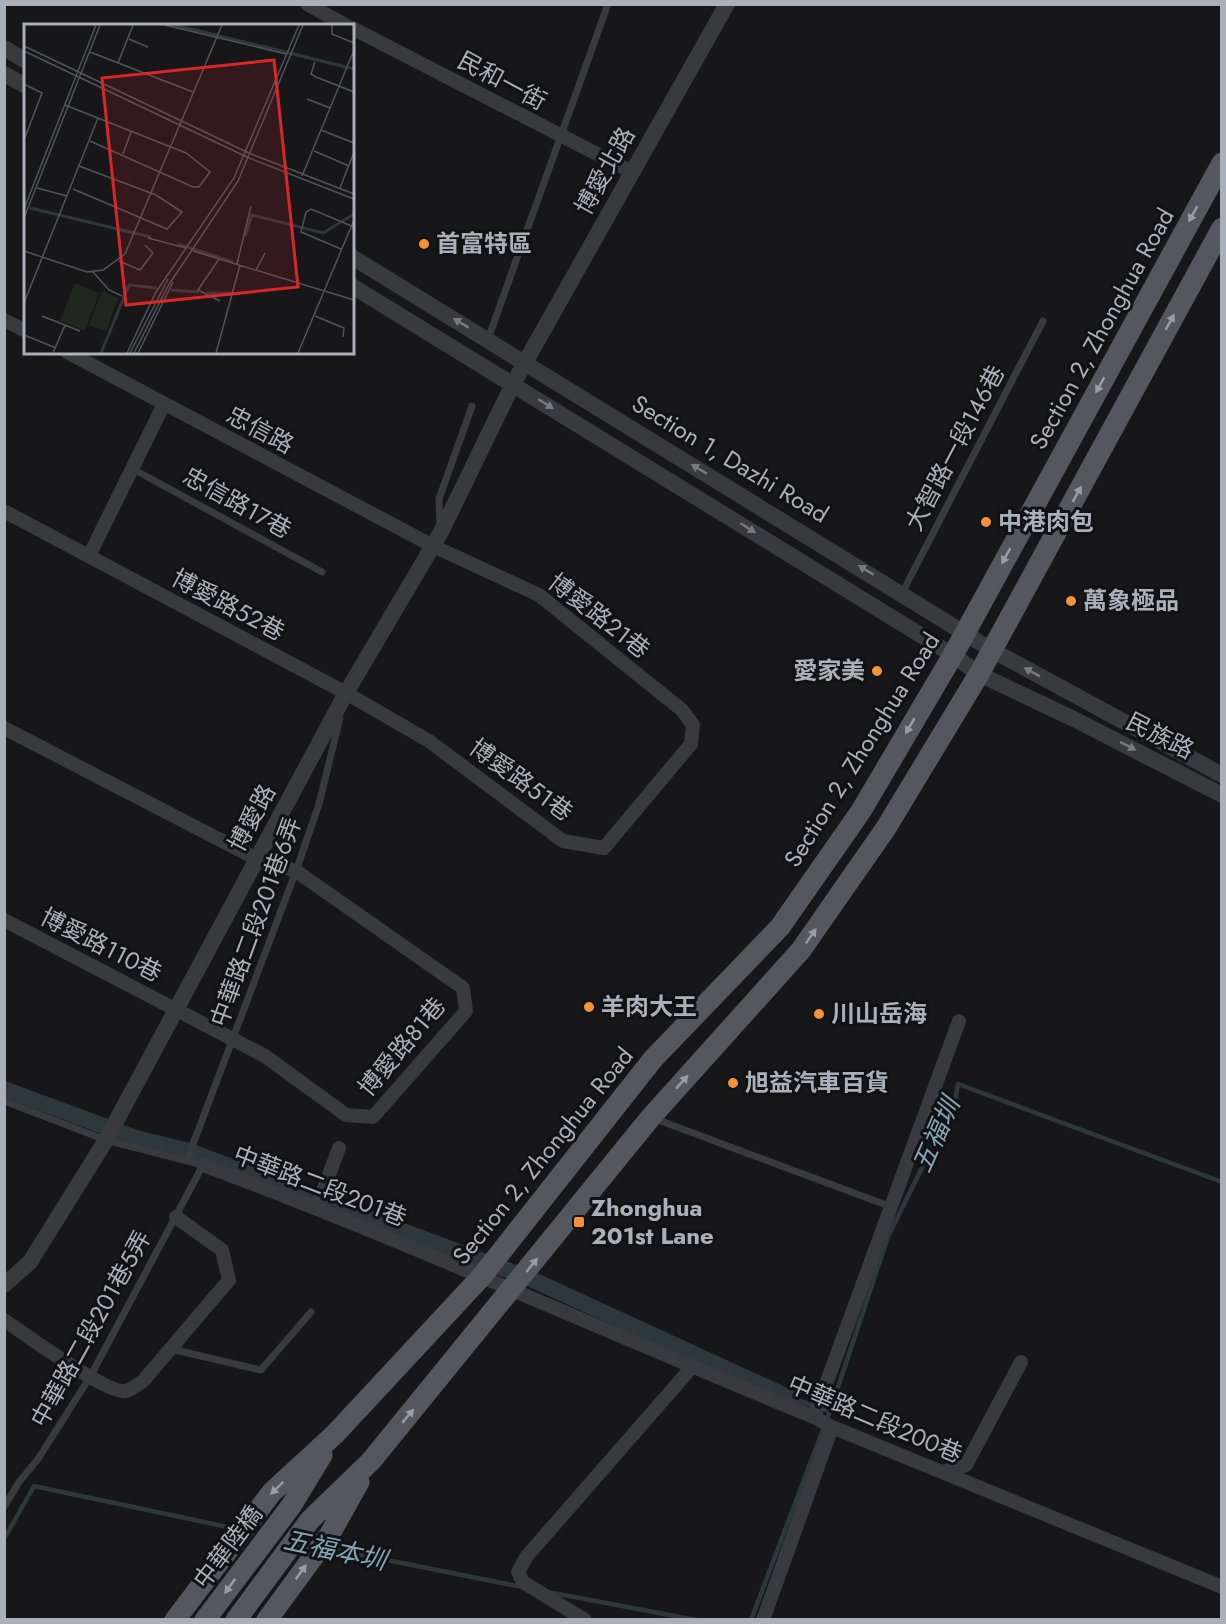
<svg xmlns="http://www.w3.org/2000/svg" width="1226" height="1624" font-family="Jost,'Noto Sans TC',sans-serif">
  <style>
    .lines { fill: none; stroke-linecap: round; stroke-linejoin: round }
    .stream { stroke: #2d383d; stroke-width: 4.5 }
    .canal { stroke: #2d383d; stroke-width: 16 }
    .service { stroke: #383a3e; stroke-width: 7 }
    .minor { stroke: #383a3e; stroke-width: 14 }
    .tertiary { stroke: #383a3e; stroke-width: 16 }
    .primary { stroke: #54575d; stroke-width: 21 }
    .oneway { fill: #989ea7 }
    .oneway2 { fill: #767b82 }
    .poi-dot { fill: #f29436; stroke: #121214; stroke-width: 2 }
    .labels { text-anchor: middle; stroke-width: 6; stroke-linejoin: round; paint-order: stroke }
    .street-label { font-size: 24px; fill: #a9b0b9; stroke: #121214 }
    .poi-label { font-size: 24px; font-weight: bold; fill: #a9b0b9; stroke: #121214; text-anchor: start }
    .water-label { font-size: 26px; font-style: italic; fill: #80a4b3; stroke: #121214 }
    .inset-river { fill: none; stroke: #2d383d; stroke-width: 3 }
    .inset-road { fill: none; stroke: #515459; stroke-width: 1.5 }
    .view { fill: #d62828; fill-opacity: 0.15; stroke: #d62828; stroke-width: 3 }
    .inset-edge { fill: none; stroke: #a9b0b9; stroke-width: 3 }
  </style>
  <rect width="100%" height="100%" fill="#171719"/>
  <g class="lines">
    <!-- stream -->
    <path class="stream" d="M790,1398L830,1411L888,1237L955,1100L958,1084L1222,1182
      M4,1539L34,1486L237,1529
      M327,1548L522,1587
      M548,1592L696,1620
      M751,1620L830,1411"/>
    <!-- canal -->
    <path class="canal" d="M4,1089L136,1138L189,1151L531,1279L790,1398"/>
    <!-- service -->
    <path class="service" d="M488,339L608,4
      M133,469L322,572
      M440,526L439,499L472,406
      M902,593L1043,321
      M4,1101L106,1140L203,1165L90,1377L38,1459L19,1482L4,1507
      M653,1118L889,1206
      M187,1160L296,871L319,804L340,718
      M171,1349L261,1370L311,1312"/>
    <!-- minor -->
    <path class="minor" d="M307,4L347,26
      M352,28L632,172
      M4,320L26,331
      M4,511L346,693L429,741L563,841L604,848L691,744L693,725L682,710L539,595L433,546L67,352
      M89,556L164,404
      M4,728L257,859L296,871L463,988L466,1011L373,1117L346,1115L265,1056L4,920
      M203,1165C410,1242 610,1334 814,1417L832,1427L1222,1587
      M317,1207L339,1148
      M4,1320C25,1334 107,1395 126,1391C132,1390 138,1384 143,1381L229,1280L222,1250L176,1217
      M814,1417L959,1021
      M942,1472L966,1465L1021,1362
      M585,1620L523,1582L518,1572L527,1556L692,1367
      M763,1620L832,1427"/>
    <!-- tertiary -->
    <path class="tertiary" d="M4,48L26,61
      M4,74L26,86
      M352,257L992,650L1222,775
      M352,286L953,655L979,674L1076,720L1222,795
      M4,1285L30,1262L106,1140L346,693L441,532L513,384L727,4"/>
    <!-- primary -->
    <path class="primary" d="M175,1620L272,1492L335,1434L482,1276L653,1059L780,927L861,811L953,655L1222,163
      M205,1620L291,1506L322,1455
      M236,1620L310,1520L371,1461L651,1117L801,950L886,828L979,674L1222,228
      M267,1620L330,1534L359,1482"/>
  </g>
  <!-- one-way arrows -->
  <defs><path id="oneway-solid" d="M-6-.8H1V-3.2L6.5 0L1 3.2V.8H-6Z" transform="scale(1.5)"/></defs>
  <g class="oneway">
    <use href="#oneway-solid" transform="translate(1193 214) rotate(119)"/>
    <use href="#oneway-solid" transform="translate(1170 322) rotate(-61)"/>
    <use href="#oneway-solid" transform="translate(1100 385) rotate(119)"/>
    <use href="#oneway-solid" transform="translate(1077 494) rotate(-61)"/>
    <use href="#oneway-solid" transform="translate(1006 556) rotate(119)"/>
    <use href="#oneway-solid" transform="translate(910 726) rotate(120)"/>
    <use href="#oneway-solid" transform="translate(811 936) rotate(-55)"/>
    <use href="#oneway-solid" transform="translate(682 1082) rotate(-48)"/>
    <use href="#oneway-solid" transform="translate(532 1265) rotate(-51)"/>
    <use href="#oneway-solid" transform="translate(408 1416) rotate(-50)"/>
    <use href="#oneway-solid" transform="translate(277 1488) rotate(136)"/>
    <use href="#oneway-solid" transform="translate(301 1572) rotate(-54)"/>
    <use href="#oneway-solid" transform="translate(230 1586) rotate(126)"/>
  </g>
  <g class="oneway2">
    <use href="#oneway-solid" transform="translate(461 323) rotate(-149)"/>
    <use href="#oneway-solid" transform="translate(546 404) rotate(32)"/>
    <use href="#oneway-solid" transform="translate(699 469) rotate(-149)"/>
    <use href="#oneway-solid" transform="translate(748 528) rotate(32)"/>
    <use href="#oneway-solid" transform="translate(866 570) rotate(-149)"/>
    <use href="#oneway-solid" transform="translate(1032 672) rotate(-151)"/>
    <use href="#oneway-solid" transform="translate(1128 746) rotate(27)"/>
  </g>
  <!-- markers -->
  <g class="poi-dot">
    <circle cx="424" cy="244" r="6"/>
    <circle cx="986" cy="522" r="6"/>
    <circle cx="1071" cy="601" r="6"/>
    <circle cx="877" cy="671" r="6"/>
    <circle cx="589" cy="1007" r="6"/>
    <circle cx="819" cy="1014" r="6"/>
    <circle cx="733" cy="1083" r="6"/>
    <rect x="573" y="1216" width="12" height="12" rx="3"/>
  </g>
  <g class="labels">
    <!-- street labels -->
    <g class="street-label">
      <text transform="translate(502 81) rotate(28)" y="8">民和一街</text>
      <text transform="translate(605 171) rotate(-61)" y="8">博愛北路</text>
      <text transform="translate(1102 329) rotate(-61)" y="8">Section 2, Zhonghua Road</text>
      <text transform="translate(260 430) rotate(28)" y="8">忠信路</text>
      <text transform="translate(955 448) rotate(-62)" y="8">大智路一段146巷</text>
      <text transform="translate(730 459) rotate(31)" y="8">Section 1, Dazhi Road</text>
      <text transform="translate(237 503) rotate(29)" y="8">忠信路17巷</text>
      <text transform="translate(228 605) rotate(28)" y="8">博愛路52巷</text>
      <text transform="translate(599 616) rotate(38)" y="8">博愛路21巷</text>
      <text transform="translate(1160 736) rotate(27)" y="8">民族路</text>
      <text transform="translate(862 750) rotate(-58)" y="8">Section 2, Zhonghua Road</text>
      <text transform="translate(521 780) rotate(36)" y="8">博愛路51巷</text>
      <text transform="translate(252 818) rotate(-62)" y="8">博愛路</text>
      <text transform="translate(256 922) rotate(-70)" y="8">中華路二段201巷6弄</text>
      <text transform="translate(101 945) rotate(27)" y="8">博愛路110巷</text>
      <text transform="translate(402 1047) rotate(-50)" y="8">博愛路81巷</text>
      <text transform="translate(543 1156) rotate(-51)" y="8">Section 2, Zhonghua Road</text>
      <text transform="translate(320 1186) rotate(21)" y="8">中華路二段201巷</text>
      <text transform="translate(91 1329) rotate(-61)" y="8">中華路二段201巷5弄</text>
      <text transform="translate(875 1419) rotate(23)" y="8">中華路二段200巷</text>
      <text transform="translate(228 1547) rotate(-53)" y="8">中華陸橋</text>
    </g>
    <!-- poi labels -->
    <g class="poi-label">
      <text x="436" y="252">首富特區</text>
      <text x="998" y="530">中港肉包</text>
      <text x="1083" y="609">萬象極品</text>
      <text x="865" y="679" text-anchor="end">愛家美</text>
      <text x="601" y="1015">羊肉大王</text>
      <text x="831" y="1022">川山岳海</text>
      <text x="745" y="1091">旭益汽車百貨</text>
      <text x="591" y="1216">Zhonghua<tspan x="591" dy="28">201st Lane</tspan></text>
    </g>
    <!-- water labels -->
    <g class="water-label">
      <text transform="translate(936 1135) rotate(-66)" y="9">五福圳</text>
      <text transform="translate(335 1550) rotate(12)" y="9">五福本圳</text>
    </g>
  </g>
  <!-- overview -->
  <g transform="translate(24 24)">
    <rect width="330" height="330" fill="#171719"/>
    <path d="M51,259L75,269L61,307L36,297ZM78,267L94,274L82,307L65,301Z" fill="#1f271f"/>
    <path class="inset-river" d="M151,1L330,45M6,184L127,213M221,212L228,191L299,209L330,190M154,220L209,238M147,266L175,268M183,269H207M77,329L105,261L133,264"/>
    <path class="inset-road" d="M141,1L262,30M308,1V10L330,19M105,15L124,23M0,22L227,130L330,170M0,27L225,134L330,175M66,28L169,68M291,38L287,50L292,53L330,68M94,39L109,1M0,60L18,69L0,116M283,75L306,84M41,81L162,129L186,148L175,163H169L66,117M297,106L330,119M290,127L325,142M99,130L107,108M278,152L330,26M13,164L43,172M316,164L330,128M49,165L143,205L158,188L132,171L55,142M0,185L72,1M0,194L76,1M124,214L162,224M317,225L277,208L282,188L287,185L330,203M0,227L63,248L79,246L101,230L198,1M169,227L330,276M195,235L174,266L196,277M95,237L116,246L129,229L121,221M213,240L227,182M232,246L241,229M69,248L85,266L98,272M0,279L74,94M18,292L56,307M291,292L320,304L319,313M0,311L32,324M29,329L41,301M103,329L132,268L210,154L275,1M106,329L144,255M110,329L144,262L214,157L279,1M114,329L149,258M192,329L216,241M274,329L330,196"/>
    <path class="view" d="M250,36L274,263L102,281L78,54Z"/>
    <rect width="330" height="330" class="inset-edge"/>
  </g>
  <!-- border -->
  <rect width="1226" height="1624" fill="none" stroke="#a9b0b9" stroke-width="12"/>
</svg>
